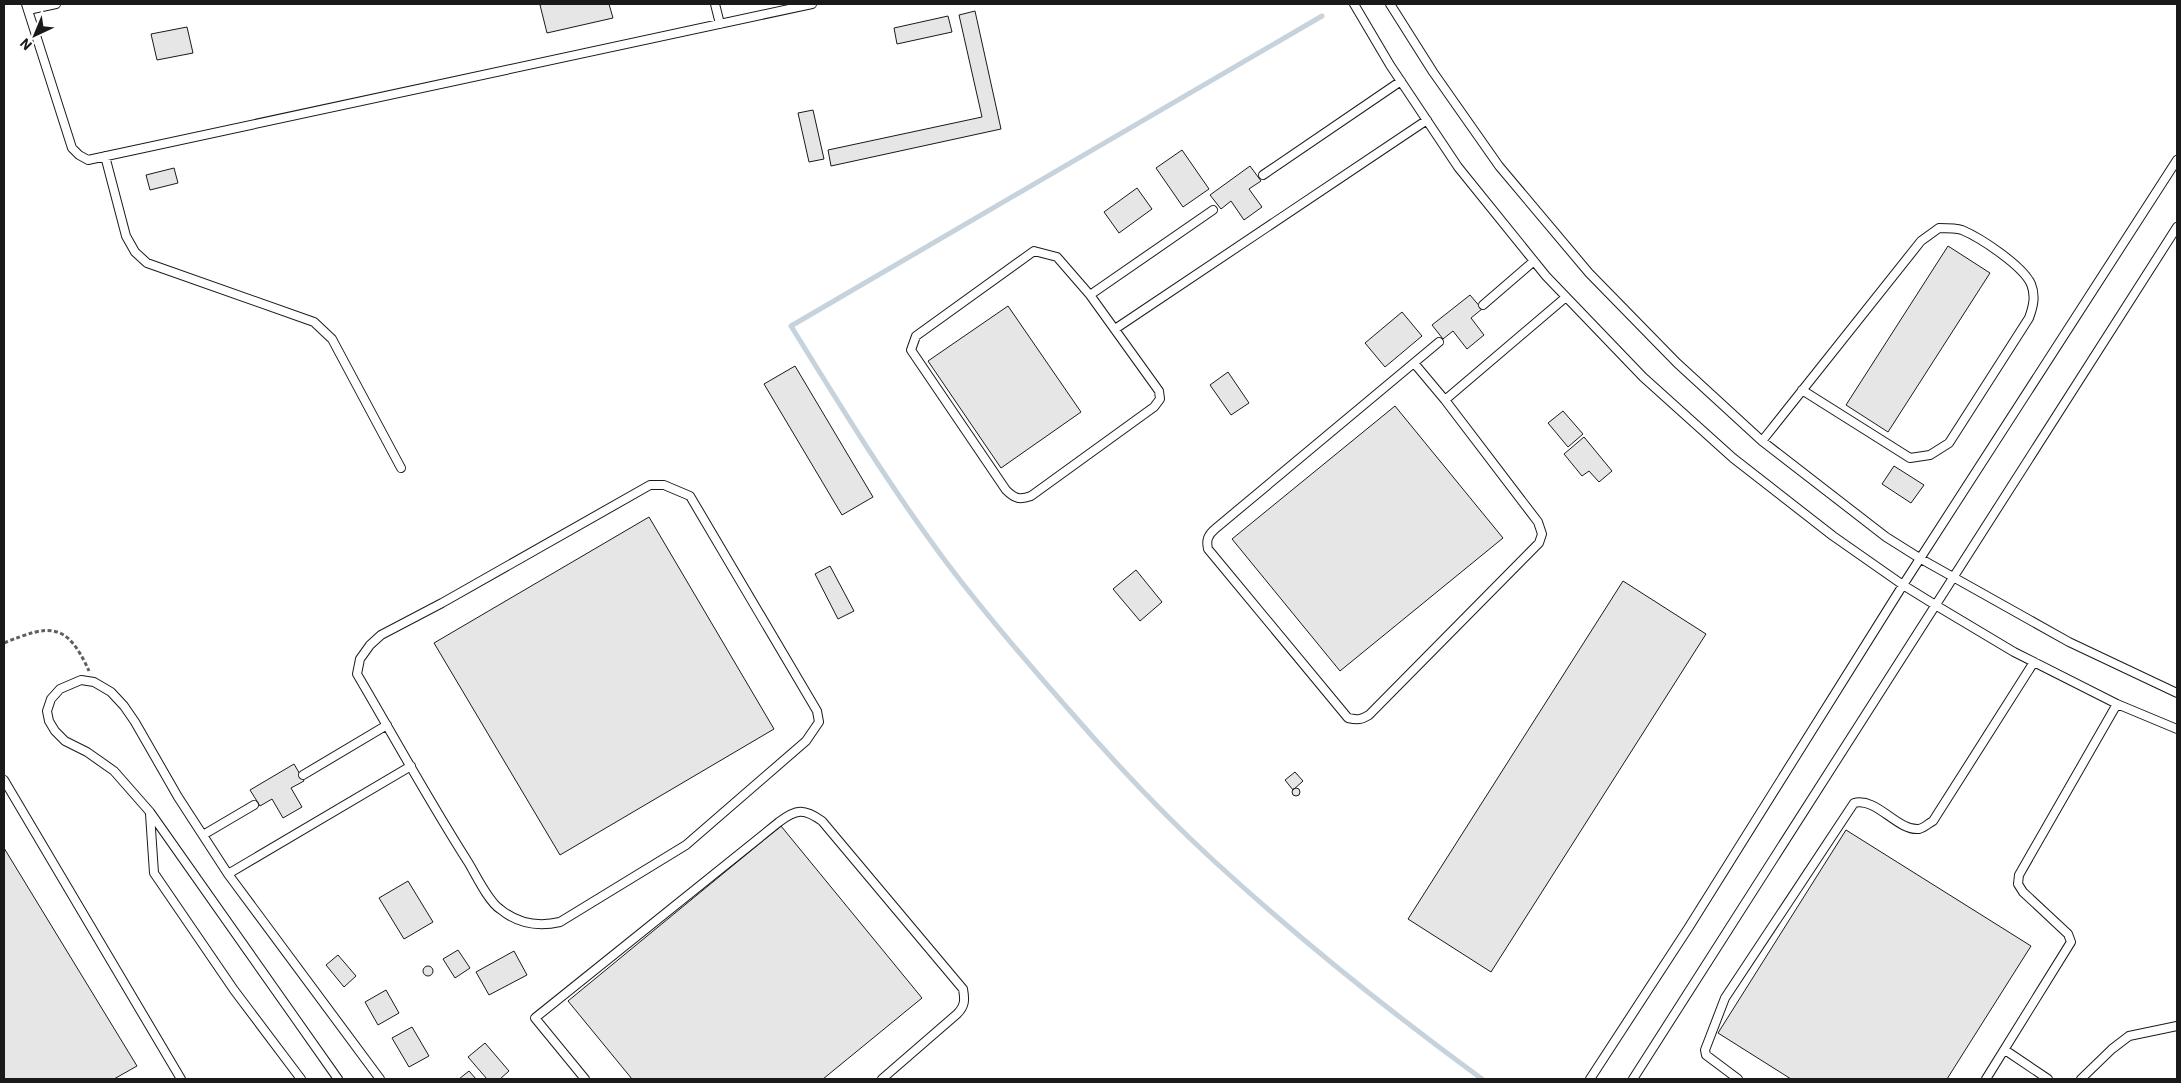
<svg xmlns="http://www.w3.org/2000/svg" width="2181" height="1083" font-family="'IBM Plex Sans',sans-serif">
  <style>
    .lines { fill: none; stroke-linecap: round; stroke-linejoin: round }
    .stream { stroke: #c6d2dc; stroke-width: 5 }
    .building { fill: #e6e6e6; stroke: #1a1a1a }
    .lane-casing { stroke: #1a1a1a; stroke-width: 10 }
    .path { stroke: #5f5f5f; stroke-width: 3; stroke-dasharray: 4 2.5; stroke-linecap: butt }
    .lane { stroke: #fff; stroke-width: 8 }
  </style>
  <rect width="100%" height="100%" fill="#fff"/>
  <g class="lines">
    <!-- stream -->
    <path class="stream" d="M1322,16L791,326C838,402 885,479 938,551C979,607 1024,659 1070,711C1115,763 1163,814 1213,860C1299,939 1389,1011 1482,1079"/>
  </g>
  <!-- building -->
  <path class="building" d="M544,4H609L613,18L547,33L540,5Z
    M975,11L1001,129L831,166L828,150L982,117L959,15Z
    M948,16L952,32L897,44L894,28Z
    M187,27L193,53L157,60L151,34Z
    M813,110L824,159L809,162L798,113Z
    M1182,150L1209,189L1183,207L1156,168Z
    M1250,166L1261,181L1249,189L1262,207L1244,220L1231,201L1221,209L1210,195Z
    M174,168L178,183L150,190L146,175Z
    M1137,188L1152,209L1119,233L1104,212Z
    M1948,246L1990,273L1888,432L1846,405Z
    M1470,295L1482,309L1471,318L1484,335L1467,349L1453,331L1443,339L1432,325Z
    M1008,306L1081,412L1001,468L928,361Z
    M1402,312L1422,336L1385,367L1365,343Z
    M795,366L873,497L842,515L764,384Z
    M1228,372L1249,403L1231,415L1210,385Z
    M1395,406L1503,538L1340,671L1232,539Z
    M1563,411L1583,434L1568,447L1548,423Z
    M1584,437L1612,471L1599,482L1589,471L1582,476L1564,454Z
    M1894,466L1924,485L1911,503L1882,484Z
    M649,517L774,729L560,855L434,643Z
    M830,566L854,611L838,619L815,574Z
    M1136,570L1162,602L1140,621L1113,589Z
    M1623,581L1706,634L1491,972L1408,919Z
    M294,764L304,781L291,788L302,807L283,818L272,799L260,806L250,790Z
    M1295,772L1303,781L1293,790L1285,780Z
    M1292 792a4 4 0 1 1 8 0a4 4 0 1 1-8 0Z
    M781,826L922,998L823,1079H632L568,1001Z
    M1846,830L2031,946L1947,1079H1791L1718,1033Z
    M4,848L137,1066L114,1079H4Z
    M408,881L433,922L404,939L379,898Z
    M458,950L470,968L455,978L443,959Z
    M514,951L527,975L489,995L476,972Z
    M338,955L356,976L344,987L326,965Z
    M423 971a5 5 0 1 1 10 0a5 5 0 1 1-10 0Z
    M386,990L399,1013L378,1025L365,1002Z
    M412,1027L429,1056L409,1067L392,1038Z
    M485,1043L509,1071L500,1079H487L468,1057Z
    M469,1071L476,1079H459Z"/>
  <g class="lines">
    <defs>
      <path id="lane" d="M26,4L72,148L79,155L88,160L812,4
        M715,4L720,24
        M1354,4L1390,65L1458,167L1546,276L1643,377L1733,458L1833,536L1903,585L1937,606L2014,652L2117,704L2177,729
        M1390,4L1433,72L1499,166L1589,273L1677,363L1762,441L1886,537L1921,559L2069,642L2177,693
        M28,10L56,4
        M105,156L126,236L135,252L147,263L314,322L332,339L401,468
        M1263,175L1401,81
        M1034,251L1057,257L1090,295L1159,391L1160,399L1154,407L1031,496C1020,500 1015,499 1006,490L911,350L916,336Z
        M1090,295L1213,210
        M1483,305L1534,261
        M1115,329L1427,120
        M1414,363L1445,400L1538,522L1542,534L1539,543L1369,715C1361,720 1357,720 1348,718L1208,549C1206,540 1208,535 1215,529L1439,342
        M1445,400L1566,297
        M1762,441L1921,241L1939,228C1946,228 1956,228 1962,230C1981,238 2023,266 2031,284C2036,296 2033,307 2029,318L1949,443L1930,455L1910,458L1802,390
        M650,485H664L690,496L817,711L819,722L806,741L686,845L560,922C538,927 518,924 500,909C488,901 476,875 468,862C429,801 394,737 357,674L360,659L370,645L381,635L442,603Z
        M303,775L387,725
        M4,780L181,1079
        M150,814L154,873L234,990L301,1079
        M203,835L254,805
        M228,874L411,766
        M2005,1050L2048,1079
        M338,1079L150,812L114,771L87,752L65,741L55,731L49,721L47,711L51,699L60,689L81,680L94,682L111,692L124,706L135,722L178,797L228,874L380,1079
        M585,1079L535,1018L779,822C796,809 804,808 822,821L963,989C965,1000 965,1006 957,1014L882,1079
        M1590,1079L1689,927L1903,585L2177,160
        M1633,1079L2177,227
        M1738,1079L1706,1055L1705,1050L1725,998L1854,803C1877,797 1897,831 1919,829C1924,828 1929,823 1933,821L2034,662
        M1986,1079L2071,942L2068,934L2023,892L2018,884L2019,875L2117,704
        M2081,1079L2112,1049L2129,1036L2177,1026"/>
    </defs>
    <!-- lane casing -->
    <use href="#lane" class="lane-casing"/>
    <!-- path -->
    <path class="path" d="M4,643C50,624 67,622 89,671"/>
    <!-- lane -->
    <use href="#lane" class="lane"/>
  </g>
  <!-- border -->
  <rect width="2181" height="1083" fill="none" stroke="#1a1a1a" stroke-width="10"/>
  <!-- north arrow -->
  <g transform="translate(35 35) rotate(224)" stroke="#ffffff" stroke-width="4" paint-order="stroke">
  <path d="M0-4L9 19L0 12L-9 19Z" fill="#1a1a1a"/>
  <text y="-8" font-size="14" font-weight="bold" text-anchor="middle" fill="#1a1a1a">N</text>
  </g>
</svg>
